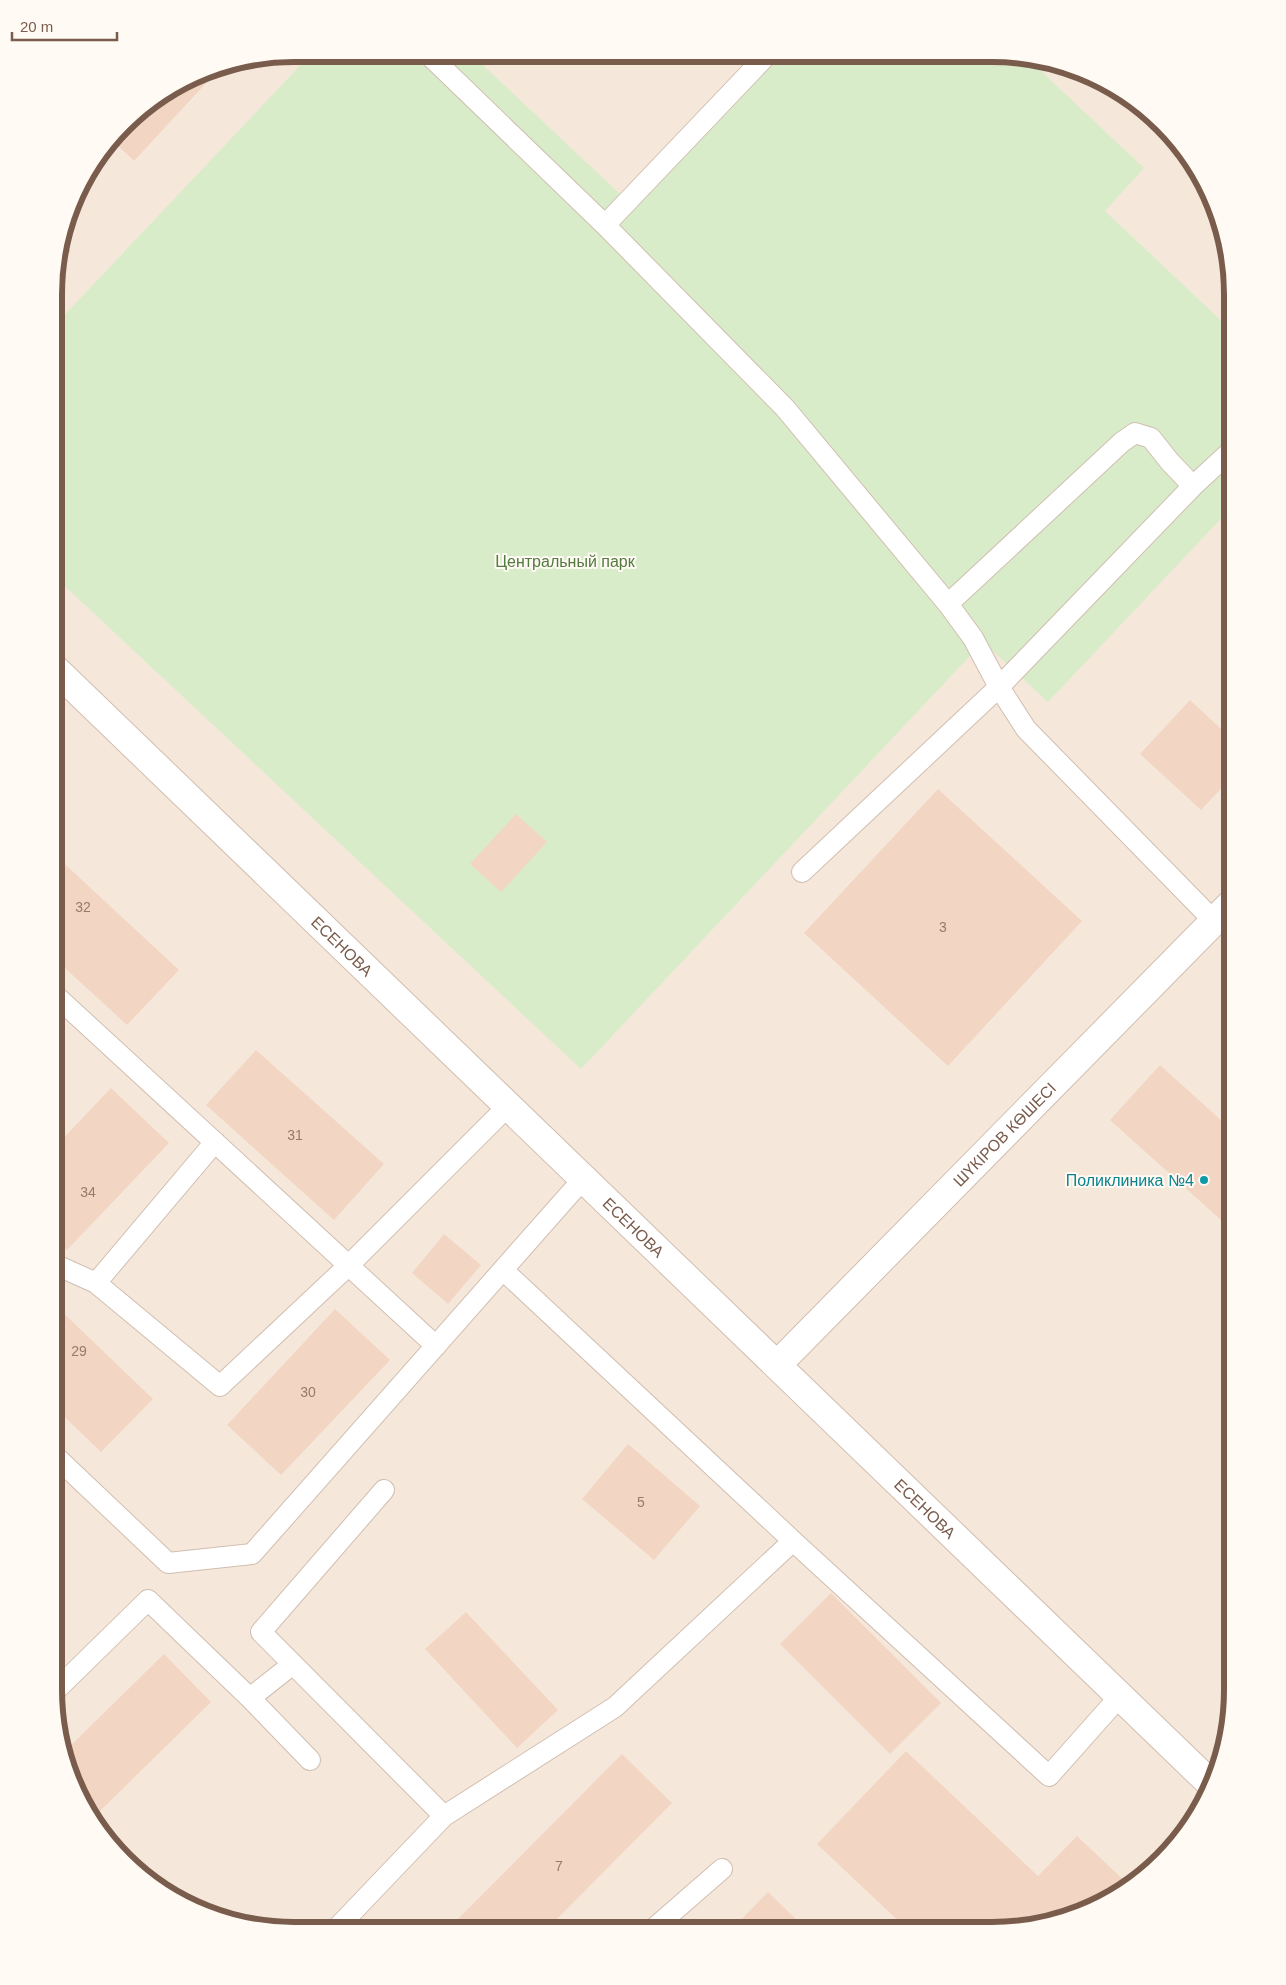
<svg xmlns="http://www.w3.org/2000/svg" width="1286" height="1985" font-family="Arial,sans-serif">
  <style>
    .residential { fill: #f5e8da }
    .green { fill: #d8ecc9 }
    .building { fill: #f3d5c3 }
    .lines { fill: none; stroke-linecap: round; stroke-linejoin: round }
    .service-casing { stroke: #d1beb0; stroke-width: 22 }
    .minor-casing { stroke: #d1beb0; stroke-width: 30 }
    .tertiary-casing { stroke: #d1beb0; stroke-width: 30 }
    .service { stroke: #fff; stroke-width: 20 }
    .minor { stroke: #fff; stroke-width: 28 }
    .tertiary { stroke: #fff; stroke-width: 28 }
    .culture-dot { fill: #0f9aa8; stroke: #fffaf3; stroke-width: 2 }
    .labels { text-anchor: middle; stroke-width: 4; stroke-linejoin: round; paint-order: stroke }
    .number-label { font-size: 14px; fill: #987a6a }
    .park-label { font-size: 16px; fill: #537a41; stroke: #fffaf3 }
    .street-label { font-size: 16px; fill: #7a5c4d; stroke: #fffaf3 }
    .culture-label { font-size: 16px; fill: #0d838f; stroke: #fffaf3; text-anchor: end }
    .rim { fill: none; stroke: #7a5c4d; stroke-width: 6 }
  </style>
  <rect width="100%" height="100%" fill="#fdf6ec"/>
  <!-- residential -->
  <path class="residential" d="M295,54L1023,56L1084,72L1138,104L1182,148L1214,202L1232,295V1706L1219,1768L1191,1824L1138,1881L1084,1913L992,1931L264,1929L203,1913L148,1882L104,1837L72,1783L54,1690L56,264L79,188L136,114L203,72Z"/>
  <!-- green -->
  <path class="green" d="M311,54H471L635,208L779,55L1025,56L1144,168L1105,211L1232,331V507L1048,702L983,642L581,1069L55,577L56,324Z"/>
  <!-- building -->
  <path class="building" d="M219,69L134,161L114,142L136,114L203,72Z
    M62,243L71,251L56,268V264Z
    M1190,700L1232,739V777L1201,810L1140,754Z
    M938,789L1082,921L948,1066L804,933Z
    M516,814L547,842L501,892L470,864Z
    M55,855L179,970L127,1025L55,959Z
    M256,1050L384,1164L334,1220L206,1105Z
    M1160,1065L1232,1130V1230L1110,1120Z
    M111,1088L169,1143L67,1250L54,1237L55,1147Z
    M444,1234L481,1265L448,1304L412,1273Z
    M54,1304L153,1399L101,1452L54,1407Z
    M335,1309L390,1360L281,1475L227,1425Z
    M628,1444L700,1506L654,1560L582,1499Z
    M831,1593L941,1703L890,1754L780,1644Z
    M466,1612L558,1710L517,1748L425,1649Z
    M164,1654L211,1702L93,1818L72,1783L66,1750Z
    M906,1751L1038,1876L1077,1836L1130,1886L1084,1913L992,1931H909L817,1844Z
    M622,1754L672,1803L546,1930H447Z
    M768,1892L808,1931H730Z"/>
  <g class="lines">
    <defs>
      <path id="service" d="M428,54L605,225L785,408L948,604L973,638L999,687L1026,729L1214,921
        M605,225L767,55
        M948,604L1122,442L1135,433L1151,438L1170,462L1193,486
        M802,872L999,687L1193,486L1232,450
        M55,995L436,1346
        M215,1142L96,1283L220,1386L349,1265L508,1106
        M54,1264L96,1283
        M54,1455L168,1563L252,1554L583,1179
        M384,1490L261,1632L444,1816
        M793,1541L1049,1776L1120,1696
        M293,1664L250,1698L310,1760
        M54,1692L148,1600L250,1698
        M336,1929L444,1816L615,1707L793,1541L503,1270
        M652,1930L722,1869"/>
      <g id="minor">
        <path id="s1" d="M777,1365L1232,903"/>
      </g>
      <g id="tertiary">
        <path id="s2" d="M55,669L1211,1784"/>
      </g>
    </defs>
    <!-- service casing -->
    <use href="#service" class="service-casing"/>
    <!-- minor casing -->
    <use href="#minor" class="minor-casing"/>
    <!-- tertiary casing -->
    <use href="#tertiary" class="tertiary-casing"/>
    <!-- service -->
    <use href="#service" class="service"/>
    <!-- minor -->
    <use href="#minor" class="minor"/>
    <!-- tertiary -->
    <use href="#tertiary" class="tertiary"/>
  </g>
  <!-- markers -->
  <circle class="culture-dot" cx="1204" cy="1180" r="5"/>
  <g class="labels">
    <!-- number labels -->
    <g class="number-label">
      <text x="83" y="912">32</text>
      <text x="943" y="932">3</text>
      <text x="295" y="1140">31</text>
      <text x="88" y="1197">34</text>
      <text x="79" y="1356">29</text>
      <text x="308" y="1397">30</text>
      <text x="641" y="1507">5</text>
      <text x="559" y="1871">7</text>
    </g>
    <!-- park labels -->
    <g class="park-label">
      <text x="565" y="567">Центральный парк</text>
    </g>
    <!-- street labels -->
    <g class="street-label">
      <text dy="6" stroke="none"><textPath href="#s2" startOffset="399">ЕСЕНОВА</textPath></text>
      <text dy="6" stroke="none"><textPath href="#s1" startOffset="324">ШҮКІРОВ КӨШЕСІ</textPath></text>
      <text dy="6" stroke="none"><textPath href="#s2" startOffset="804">ЕСЕНОВА</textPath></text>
      <text dy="6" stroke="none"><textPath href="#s2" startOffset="1209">ЕСЕНОВА</textPath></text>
    </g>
    <!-- culture labels -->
    <g class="culture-label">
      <text x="1194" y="1186">Поликлиника №4</text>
    </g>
  </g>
  <!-- crop -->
  <path d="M0 0H1286V1985H0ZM294 62H992A232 232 0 0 1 1224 294V1690A232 232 0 0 1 992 1922H294A232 232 0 0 1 62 1690V294A232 232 0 0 1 294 62Z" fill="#fffaf3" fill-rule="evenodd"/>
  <path class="rim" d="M294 62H992A232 232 0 0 1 1224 294V1690A232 232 0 0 1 992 1922H294A232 232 0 0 1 62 1690V294A232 232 0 0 1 294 62Z"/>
  <!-- scale -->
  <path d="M12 32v8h105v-8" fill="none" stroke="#7a5c4d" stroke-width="2.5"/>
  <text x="20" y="32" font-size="15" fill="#7a5c4d" stroke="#fffaf3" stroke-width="4" paint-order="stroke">20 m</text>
</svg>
